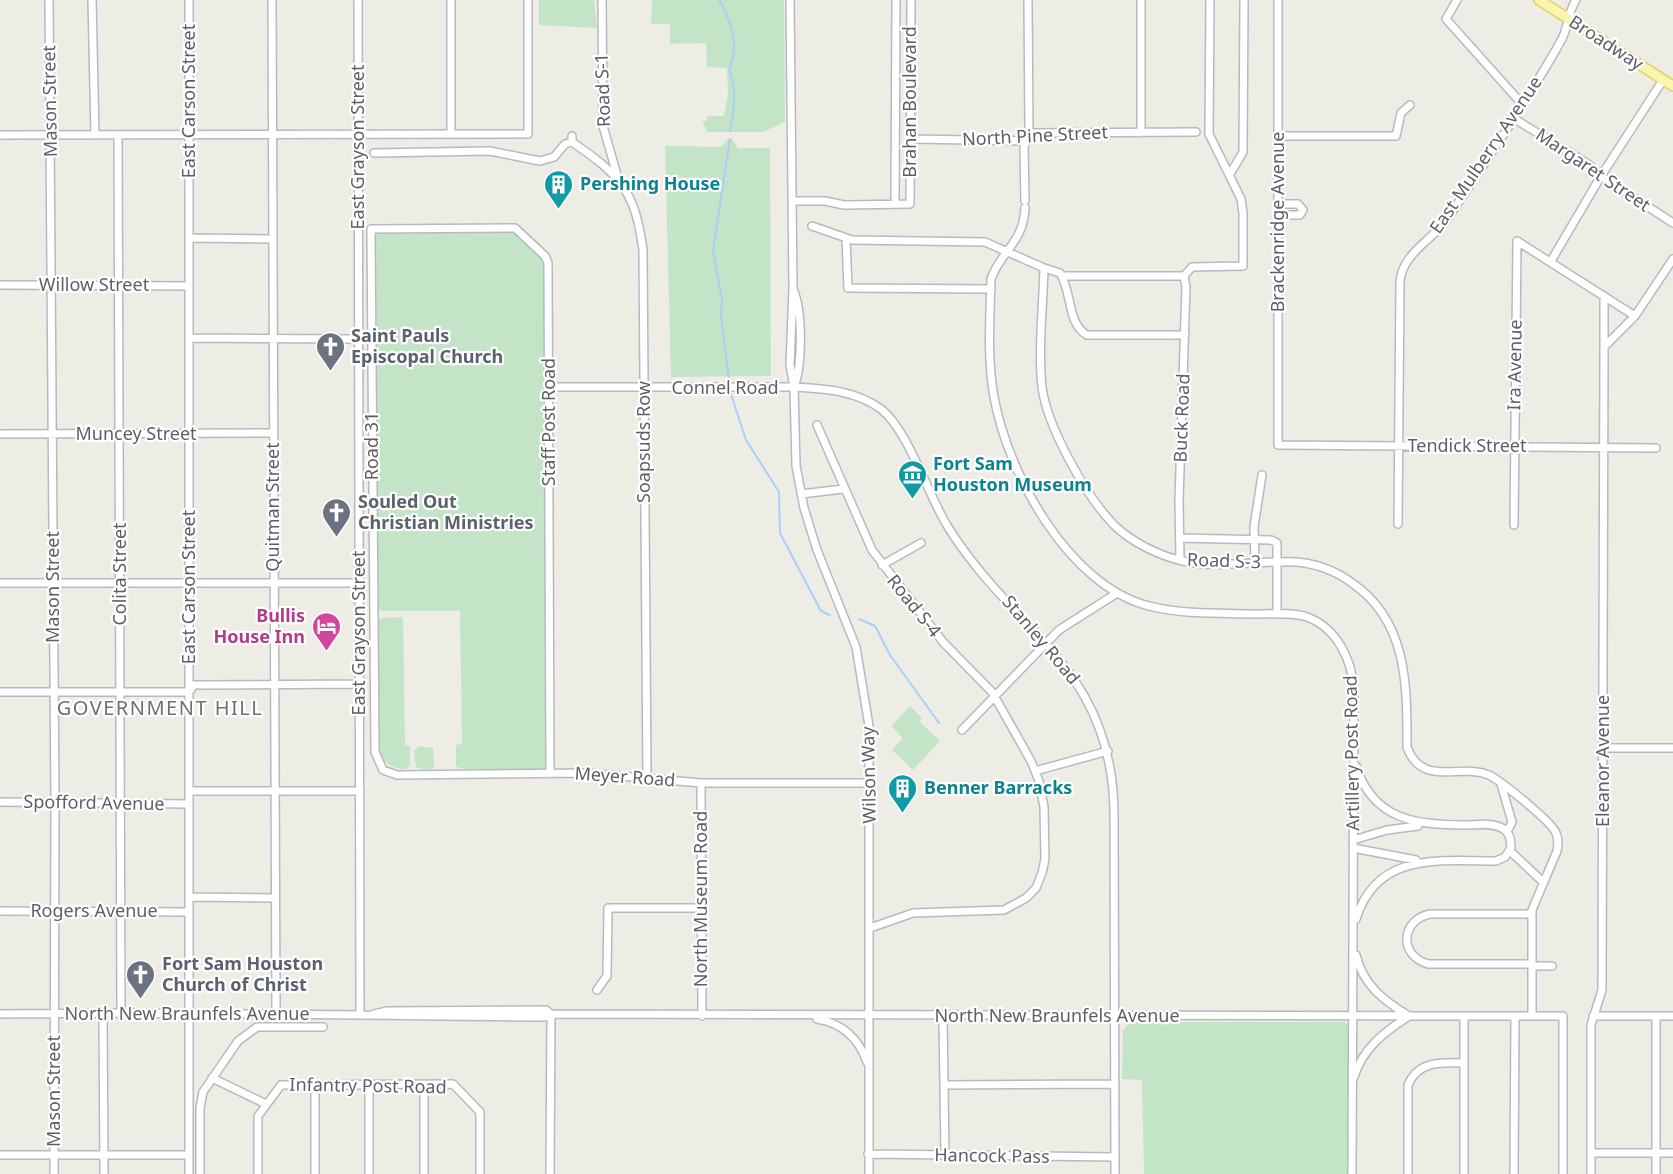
<svg xmlns="http://www.w3.org/2000/svg" width="1673" height="1174" font-family="'Noto Sans',sans-serif">
  <style>
    .green { fill: #c3e4c6 }
    .lines { fill: none; stroke-linecap: round; stroke-linejoin: round }
    .stream { stroke: #a9cffa; stroke-width: 2 }
    .minor-casing { stroke: #b7b9be; stroke-width: 10 }
    .major-casing { stroke: #e8d063; stroke-width: 12 }
    .minor { stroke: #fff; stroke-width: 7 }
    .major { stroke: #faf5ae; stroke-width: 9 }
    .labels { text-anchor: middle; stroke-width: 4.5; stroke-linejoin: round; paint-order: stroke }
    .street-label { font-size: 18px; fill: #5c5f64; stroke: #fff }
    .culture-label { font-size: 18px; font-weight: bold; fill: #0d838f; stroke: #fff; text-anchor: start }
    .worship-label { font-size: 18px; font-weight: bold; fill: #5b616d; stroke: #fff; text-anchor: start }
    .hotel-label { font-size: 18px; font-weight: bold; fill: #b23c85; stroke: #fff; text-anchor: end }
    .neighbourhood-label { font-size: 20px; letter-spacing: 1.5px; fill: #6d7176; stroke: #fff }
  </style>
  <rect width="100%" height="100%" fill="#eeede5"/>
  <!-- green -->
  <path class="green" d="M539,0H594L597,28L539,25Z
    M652,0H784L785,122L763,132H707L702,121H707V116H724L728,95L727,68L707,67L706,43L670,44V24H651Z
    M728,139H732L738,148H770L771,376L671,377L665,146L721,147Z
    M494,231L519,233L544,260L545,767L542,769H467L456,767V745L462,744L460,611H382L378,608L376,235L382,232Z
    M403,617L405,745L410,746V765L406,769C392,769 385,764 378,752L377,621L382,618Z
    M910,706L922,718L920,722L940,741L913,770L892,750L903,738L891,726Z
    M419,746L433,748L434,768L426,770L416,767L414,751Z
    M1129,1022H1345L1348,1027V1174H1144L1142,1080L1122,1079L1123,1031Z"/>
  <g class="lines">
    <!-- stream -->
    <path class="stream" d="M719,0C731,21 740,45 729,69C737,88 734,111 730,131
      M729,380L721,317L722,300L713,250L730,139
      M730,391L746,440L779,492L780,533L821,611L830,615
      M859,619L875,626L890,655L939,723"/>
    <defs>
      <path id="minor" d="M49,0L55,802L54,1174
        M92,0L95,135
        M272,0L276,1013
        M358,0L360,1014
        M602,0L603,126L617,175
        M790,0L793,289L790,365L794,387L796,466L804,508L817,550L856,647L869,726V1174
        M1141,0V133
        M1278,0V445L1656,448
        M1457,0L1446,19L1522,104
        M1513,118L1588,164L1601,176L1673,223
        M1029,133L1196,132
        M451,134V0
        M0,135L528,134V0
        M118,135L121,1014
        M572,136V142C620,175 635,190 643,250L647,777
        M1278,136H1396L1401,113L1410,105
        M911,139L1026,141
        M374,153L490,151L540,161L554,157L565,144L572,142
        M1230,174L1243,152L1244,0
        M792,201H825L844,205L910,204L911,0
        M1025,201L1024,147L1029,133L1028,0
        M895,204L896,0
        M1025,208C1023,244 1002,249 991,279C990,317 987,359 994,397C1008,474 1068,585 1149,606C1185,615 1222,613 1258,614C1274,614 1292,612 1307,617C1337,628 1352,660 1354,690L1352,1174
        M1277,215H1300L1303,210L1298,204H1277
        M812,226L852,240L985,242L1044,268C1043,307 1038,348 1042,387C1047,427 1087,498 1115,526C1133,543 1160,556 1183,561C1220,569 1260,560 1297,562C1317,564 1336,571 1352,583C1408,621 1407,686 1407,747C1422,788 1460,763 1489,775C1501,781 1552,822 1556,833C1559,840 1558,845 1557,851L1532,910V1016
        M189,238L273,239
        M846,238L848,288L991,289
        M1551,261L1601,176L1663,80
        M1044,268L1060,273C1072,291 1067,324 1087,335H1185
        M1063,276H1184
        M1184,276L1192,267L1243,266V213L1241,199L1209,134L1210,0
        M0,285L189,286
        M793,289C803,311 802,362 795,385
        M1604,296V347
        M189,338L358,339
        M549,387H794C825,389 855,390 881,409C908,430 928,495 948,527C1014,633 1111,666 1114,810L1115,1174
        M817,425L872,550L943,642L992,692L1031,761L1039,781L1044,807L1045,859L1042,873L1036,888L1026,898L1004,910L913,913L870,928
        M0,434L273,433
        M801,494L843,489
        M1398,524L1400,282C1402,253 1433,240 1448,218C1487,159 1528,100 1562,39C1568,27 1568,12 1576,0
        M1514,525L1517,241L1635,316
        M1180,538L1271,540L1277,543V614
        M1180,560L1179,500L1186,287L1184,276
        M1255,563L1254,527L1262,475
        M882,565L921,543
        M0,583H359
        M0,692H189L194,685L360,684
        M962,730L1059,630L1117,593
        M1604,748H1673
        M1035,771L1108,751
        M550,774L548,263L545,256L515,228L371,229L375,752L383,770L397,775L585,773L701,783H870
        M701,783L702,1016
        M1501,784L1512,822L1507,832
        M189,791H360
        M0,802L189,804
        M1353,840L1387,830L1418,826
        M1353,848L1416,860
        M1510,851L1542,881
        M189,897L274,898
        M0,911L189,912
        M1532,914H1430C1401,920 1398,955 1428,964H1532
        M1356,919C1377,851 1440,861 1496,861L1505,857L1511,848C1511,840 1510,832 1502,828C1491,822 1476,825 1465,825C1416,825 1373,820 1356,766
        M1532,966H1552
        M597,990L607,976L608,908H701
        M0,1014C182,1011 363,1016 545,1017L551,1014
        M103,1014L104,1174
        M374,1014L387,1011L546,1010L551,1014L1563,1016V1174
        M943,1016L945,1156
        M1593,1016H1673
        M1656,1016V1174
        M817,1019C842,1023 859,1039 867,1062
        M1354,1077C1363,1048 1384,1032 1409,1016C1384,1001 1363,985 1356,955
        M212,1078L266,1104
        M944,1085L1115,1084
        M1591,1153H1673
        M868,1154L1115,1157
        M0,1155H189
        M189,1174V0
        M200,1174V1108L203,1092L238,1041L257,1027H323
        M258,1174V1116L281,1085L453,1084L480,1112V1174
        M315,1174V1085
        M369,1174V1085
        M424,1174V1084
        M550,1174L551,1014
        M1408,1174V1085C1418,1061 1441,1062 1464,1063
        M1464,1174V1016
        M1514,1174L1515,1016
        M1591,1174V1025L1602,990L1604,347L1635,316L1673,259"/>
      <path id="major" d="M1539,0L1673,86"/>
    </defs>
    <!-- minor casing -->
    <use href="#minor" class="minor-casing"/>
    <!-- major casing -->
    <use href="#major" class="major-casing"/>
    <!-- minor -->
    <use href="#minor" class="minor"/>
    <!-- major -->
    <use href="#major" class="major"/>
  </g>
  <!-- icons -->
  <defs>
    <symbol id="building-pin" viewBox="-11 -11 22 30"><path d="M0 17L-7.5 6A9.5 9.5 0 1 1 7.5 6Z" fill="#0f9aa8" stroke="#fff"/><path d="M-4-6H4V6H1V3H-1V6H-4ZM-2.5-4.3h1.7v1.8h-1.7ZM.8-4.3h1.7v1.8H.8ZM-2.5-1h1.7V.8h-1.7ZM.8-1h1.7V.8H.8Z" fill="#fff"/></symbol>
    <symbol id="church-pin" viewBox="-11 -11 22 30"><path d="M0 17L-7.5 6A9.5 9.5 0 1 1 7.5 6Z" fill="#6b7280" stroke="#fff"/><path d="M-1.2-6h2.4v3.5h3.3v2.4h-3.3V6h-2.4V-.1h-3.3v-2.4h3.3Z" fill="#fff"/></symbol>
    <symbol id="museum-pin" viewBox="-11 -11 22 30"><path d="M0 17L-7.5 6A9.5 9.5 0 1 1 7.5 6Z" fill="#0f9aa8" stroke="#fff"/><path d="M0-6L6-3V-2H-6V-3ZM-5-1h2V3h-2ZM-1-1h2V3h-2ZM3-1h2V3H3ZM-6 4H6V6H-6Z" fill="#fff"/></symbol>
    <symbol id="hotel-pin" viewBox="-11 -11 22 30"><path d="M0 17L-7.5 6A9.5 9.5 0 1 1 7.5 6Z" fill="#d1479c" stroke="#fff"/><path d="M-6-4.5h1.5V1H6V5H4.5V3h-9V5H-6ZM-4 0a1.8 1.8 0 1 1 3.6 0ZM.5 0V-2.5h3Q6-2.5 6 0Z" fill="#fff"/></symbol>
  </defs>
  <g fill-rule="evenodd">
    <use href="#building-pin" x="542" y="168" width="33" height="45"/>
    <use href="#church-pin" x="314" y="330" width="33" height="45"/>
    <use href="#museum-pin" x="896" y="458" width="33" height="45"/>
    <use href="#church-pin" x="320" y="496" width="33" height="45"/>
    <use href="#hotel-pin" x="310" y="610" width="33" height="45"/>
    <use href="#building-pin" x="886" y="772" width="33" height="45"/>
    <use href="#church-pin" x="124" y="958" width="33" height="45"/>
  </g>
  <g class="labels">
    <!-- street labels -->
    <g class="street-label">
      <text transform="translate(1606 43) rotate(33)" y="6">Broadway</text>
      <text transform="translate(603 90) rotate(-92)" y="6">Road S-1</text>
      <text transform="translate(50 101) rotate(-91)" y="6">Mason Street</text>
      <text transform="translate(189 101) rotate(-90)" y="6">East Carson Street</text>
      <text transform="translate(910 102) rotate(-90)" y="6">Brahan Boulevard</text>
      <text transform="translate(1035 136) rotate(-3)" y="6">North Pine Street</text>
      <text transform="translate(358 147) rotate(-90)" y="6">East Grayson Street</text>
      <text transform="translate(1486 155) rotate(-56)" y="6">East Mulberry Avenue</text>
      <text transform="translate(1593 170) rotate(34)" y="6">Margaret Street</text>
      <text transform="translate(1278 222) rotate(-90)" y="6">Brackenridge Avenue</text>
      <text x="94" y="291">Willow Street</text>
      <text transform="translate(1515 365) rotate(-89)" y="6">Ira Avenue</text>
      <text x="725" y="394">Connel Road</text>
      <text transform="translate(1182 418) rotate(-88)" y="6">Buck Road</text>
      <text transform="translate(549 422) rotate(-90)" y="6">Staff Post Road</text>
      <text x="136" y="440">Muncey Street</text>
      <text transform="translate(644 442) rotate(-90)" y="6">Soapsuds Row</text>
      <text transform="translate(372 446) rotate(-90)" y="6">Road 31</text>
      <text x="1467" y="452">Tendick Street</text>
      <text transform="translate(273 507) rotate(-90)" y="6">Quitman Street</text>
      <text transform="translate(1224 561) rotate(2)" y="6">Road S-3</text>
      <text transform="translate(120 574) rotate(-90)" y="6">Colita Street</text>
      <text transform="translate(53 587) rotate(-90)" y="6">Mason Street</text>
      <text transform="translate(189 587) rotate(-90)" y="6">East Carson Street</text>
      <text transform="translate(914 606) rotate(51)" y="6">Road S-4</text>
      <text transform="translate(359 633) rotate(-90)" y="6">East Grayson Street</text>
      <text transform="translate(1041 640) rotate(50)" y="6">Stanley Road</text>
      <text transform="translate(1352 753) rotate(-91)" y="6">Artillery Post Road</text>
      <text transform="translate(1603 761) rotate(-90)" y="6">Eleanor Avenue</text>
      <text transform="translate(869 775) rotate(-91)" y="6">Wilson Way</text>
      <text transform="translate(625 777) rotate(4)" y="6">Meyer Road</text>
      <text transform="translate(94 803) rotate(1)" y="6">Spofford Avenue</text>
      <text transform="translate(701 899) rotate(-90)" y="6">North Museum Road</text>
      <text x="94" y="917">Rogers Avenue</text>
      <text x="187" y="1020">North New Braunfels Avenue</text>
      <text x="1057" y="1022">North New Braunfels Avenue</text>
      <text transform="translate(368 1086) rotate(1)" y="6">Infantry Post Road</text>
      <text transform="translate(54 1091) rotate(-90)" y="6">Mason Street</text>
      <text transform="translate(992 1156) rotate(1)" y="6">Hancock Pass</text>
    </g>
    <!-- culture labels -->
    <g class="culture-label">
      <text x="580" y="190">Pershing House</text>
      <text x="933" y="470">Fort Sam<tspan x="933" dy="21">Houston Museum</tspan></text>
      <text x="924" y="794">Benner Barracks</text>
    </g>
    <!-- worship labels -->
    <g class="worship-label">
      <text x="351" y="342">Saint Pauls<tspan x="351" dy="21">Episcopal Church</tspan></text>
      <text x="358" y="508">Souled Out<tspan x="358" dy="21">Christian Ministries</tspan></text>
      <text x="162" y="970">Fort Sam Houston<tspan x="162" dy="21">Church of Christ</tspan></text>
    </g>
    <!-- hotel labels -->
    <g class="hotel-label">
      <text x="305" y="622">Bullis<tspan x="305" dy="21">House Inn</tspan></text>
    </g>
    <!-- neighbourhood labels -->
    <g class="neighbourhood-label">
      <text x="160" y="715">GOVERNMENT HILL</text>
    </g>
  </g>
</svg>
